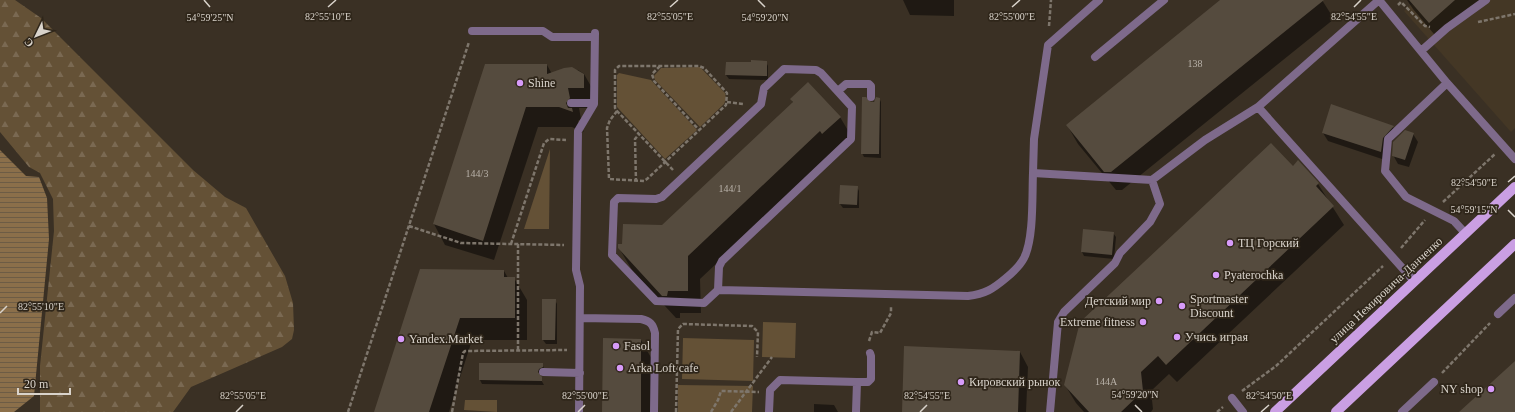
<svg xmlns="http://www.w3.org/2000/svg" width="1515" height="412" font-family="'Times New Roman',serif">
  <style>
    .built { fill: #443725 }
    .forest { fill: url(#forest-firs) }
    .park { fill: #645136 }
    .water { fill: url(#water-rules) }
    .shadow { fill: #0007 }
    .building { fill: #554b3e }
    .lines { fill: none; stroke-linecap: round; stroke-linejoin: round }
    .path { stroke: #7e766c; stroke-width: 2.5; stroke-dasharray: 4 2; stroke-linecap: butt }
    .lane { stroke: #7e6a8b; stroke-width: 8 }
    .primary { stroke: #ca9fe3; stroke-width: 10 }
    .ticks { fill: none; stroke: #d9d3cb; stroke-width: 1.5 }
    .poi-dot { fill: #d79bf9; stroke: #2f261a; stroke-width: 1.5 }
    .labels { text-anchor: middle; stroke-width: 3.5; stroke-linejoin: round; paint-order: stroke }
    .number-label { font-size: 10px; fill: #b8b1a8 }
    .poi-label { font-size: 12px; fill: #d9d3cb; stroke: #2f261a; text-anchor: start }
    .street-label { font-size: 12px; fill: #d9d3cb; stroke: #2f261a }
    .ticks-label { font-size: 10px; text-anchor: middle; fill: #d9d3cb; stroke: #2f261a; stroke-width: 3.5; stroke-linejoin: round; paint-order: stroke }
  </style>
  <defs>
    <pattern id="forest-firs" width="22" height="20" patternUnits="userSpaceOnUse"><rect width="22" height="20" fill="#645136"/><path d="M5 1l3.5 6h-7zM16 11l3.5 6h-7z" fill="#7a6952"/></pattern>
    <pattern id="water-rules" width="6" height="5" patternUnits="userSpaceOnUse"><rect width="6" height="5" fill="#8b6f4a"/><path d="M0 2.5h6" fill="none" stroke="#6d5c45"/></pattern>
  </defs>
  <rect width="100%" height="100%" fill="#3a3024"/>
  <!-- built -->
  <path class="built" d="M1409,0H1515V128L1511,132L1404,11L1412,4Z"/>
  <!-- forest -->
  <path class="forest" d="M0,0H15L41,18L193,170L225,197L246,208L285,276L293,303L294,330L292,339L282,347L191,387L173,412H40V366L54,231L53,199L40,173L29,167L0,132Z"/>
  <!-- park -->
  <path class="park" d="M700,67L725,93L726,99L724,104L700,127L655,80L654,76L661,68Z
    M619,73L651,80L697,130L665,159L617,107V75Z
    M550,149L549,229H524Z
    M763,322L796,323L795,358L762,357Z
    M683,338L754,340L753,381L682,379Z
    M678,385L753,386L752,412H678Z
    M465,400H497V412L464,410Z"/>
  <!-- water -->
  <path class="water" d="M0,150L26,176L39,177L47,198L49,239L34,396L14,412H0Z"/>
  <!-- shadow -->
  <path class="shadow" d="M903,0H954V16L910,15Z
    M1222,0H1322L1334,19L1122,190H1116L1078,144L1067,125Z
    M1407,0H1485L1439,40L1413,9Z
    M766,62L768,66V80L729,79L726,75Z
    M547,65L552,74L565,69L578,70L584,74L596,95V108H579L581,119L578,121L584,132L572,127H538L494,260L445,245L434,224Z
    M879,98L881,102V158L864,157L862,153L870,104Z
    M791,99L840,117L853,139L834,153L700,279L701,313H680V318H676L632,270L619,248L663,226L793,103Z
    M1393,127L1398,135L1387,146L1385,160L1328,141L1323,133Z
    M1413,134L1418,142L1409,167L1398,164L1393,155Z
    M1298,162L1318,184L1344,225L1177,382L1169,374L1151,391L1153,409L1151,412H1084L1076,403L1065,385Z
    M857,187L859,191V208H843L840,204Z
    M1113,233L1116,237L1114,259L1084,256L1082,252Z
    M421,270L504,271L508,278H514L527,300V340H472L449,412H375Z
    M555,300L557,304V344H546L543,340Z
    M641,340L653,361V412H603Z
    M1020,352L1028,367L1026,412H903Z
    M542,364L544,368L539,376L544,385L482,384L480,380Z
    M814,404L834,405L838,412H793H814Z"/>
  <!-- building -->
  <path class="building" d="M1220,0H1324L1111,172H1104L1066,125Z
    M1409,0H1455L1429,23Z
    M751,60L767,61V76L725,75L726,62H751Z
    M485,64H547V74L564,68L572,67L584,74V88H568L570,98L566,103L568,108H572L573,112L559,107H526L483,241L433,224Z
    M808,82L841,117L822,134L820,131L688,256V291H668L667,296H662L618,248V244H622L623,224L662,225L793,102L790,99Z
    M862,97H866L871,102H874L876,97L880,98L879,154H861Z
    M1331,104L1394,126L1383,138L1381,152L1322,133Z
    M1405,130L1414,133L1405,160L1392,156L1393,142Z
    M1271,143L1293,166L1298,160L1319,183L1316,186L1334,206L1166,365L1158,356L1141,372L1143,391L1121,412H1089L1064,385L1080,322Z
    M840,185L858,186L857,205L839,204Z
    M1083,229L1114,232L1112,255L1081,252Z
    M420,269L504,270V277H515V318H460L429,412H374Z
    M542,299H556L555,340H542Z
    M603,338L641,339V412H602Z
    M904,346L1020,351L1018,412H902Z
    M1515,361V412H1459Z
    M479,363H543V367L539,369L538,372L542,377V381L479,380Z"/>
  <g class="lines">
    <!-- path -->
    <path class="path" d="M1398,5L1401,2L1425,26L1430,27
      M1478,22L1515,14
      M1049,26L1051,0
      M660,66L652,74L654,81L699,130
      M727,102L743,104
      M617,111L610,120L607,128L609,179L644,181L647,179L726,105L727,93L704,68L699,66H619L615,70V108L617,111C636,131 654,150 673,170
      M636,182L635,139L639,134
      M1443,202L1495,154
      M409,226L461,243L564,245
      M511,244L544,143L549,139L566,140
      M1401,248L1425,220
      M869,341L872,332L880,333L891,313V307
      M518,350V244
      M1442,373L1490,323
      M1242,391L1276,366L1383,266
      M348,412L469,42
      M452,412L463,353L465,351L567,350
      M676,412L678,329L683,324L752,326L758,332L757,357
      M711,412L718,400L721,391L759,392
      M731,412L772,357
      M1217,412L1223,407"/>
    <!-- lane -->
    <path class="lane" d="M1099,0L1048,45L1034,139L1033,173L1152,180L1205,140L1258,107
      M472,31H543L552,37H594
      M1421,51L1447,28L1486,0
      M1095,57L1164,0
      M784,69L816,70L821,73L852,107L851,139L722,261L719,267L718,290L704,303L656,301L612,255L614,202L618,198L656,199L662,197L761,104L764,88Z
      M1447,83L1388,139L1385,171L1406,197L1454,221L1466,234
      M838,91L846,84H869L871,86V97
      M571,103H594
      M1414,281L1258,107L1379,0L1447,83L1515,159
      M718,290L968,296C985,294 993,289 1006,278C1012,273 1020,266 1024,258C1034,239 1032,195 1033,173
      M1498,314L1515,298
      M580,318L641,319C650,321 653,324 655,333L654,412
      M543,372L580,373
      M1232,398L1243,412
      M579,412L580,286L576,270L578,131L594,104L595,33
      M769,412L770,390L780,380L857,382
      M856,412L857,382H868L871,379V356L870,353
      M1050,412L1058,322L1064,312L1115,263L1120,253L1150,222L1160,204L1152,180
      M1402,412L1434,382"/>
    <!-- primary -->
    <path class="primary" d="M1275,412L1515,187
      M1336,412L1515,244"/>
  </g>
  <!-- ticks -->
  <path class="ticks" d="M204,0L210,7M758,0L765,7M328,7L336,0M670,7L678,0M1012,7L1020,0M1354,7L1361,0M1508,182L1515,176M1508,210L1515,217M0,313L7,306M1135,405L1142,412M236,412L243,405M578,412L585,405M920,412L927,405M1261,412L1269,405"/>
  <!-- markers -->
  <g class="poi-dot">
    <circle cx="520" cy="83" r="4"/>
    <circle cx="1230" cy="243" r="4"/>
    <circle cx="1216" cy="275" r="4"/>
    <circle cx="1159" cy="301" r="4"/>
    <circle cx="1182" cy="306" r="4"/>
    <circle cx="1143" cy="322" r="4"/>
    <circle cx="1177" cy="337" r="4"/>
    <circle cx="401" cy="339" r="4"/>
    <circle cx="616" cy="346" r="4"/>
    <circle cx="620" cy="368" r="4"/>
    <circle cx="961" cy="382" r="4"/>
    <circle cx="1491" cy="389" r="4"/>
  </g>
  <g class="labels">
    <!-- number labels -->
    <g class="number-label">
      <text x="1195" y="67">138</text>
      <text x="477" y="177">144/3</text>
      <text x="730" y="192">144/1</text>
      <text x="1106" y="385">144А</text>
    </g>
    <!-- poi labels -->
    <g class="poi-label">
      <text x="528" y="87">Shine</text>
      <text x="1238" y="247">ТЦ Горский</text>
      <text x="1224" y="279">Pyaterochka</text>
      <text x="1190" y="303">Sportmaster<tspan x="1190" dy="14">Discount</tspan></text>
      <text x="1151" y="305" text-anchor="end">Детский мир</text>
      <text x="1135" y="326" text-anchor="end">Extreme fitness</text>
      <text x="1185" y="341">Учись играя</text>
      <text x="409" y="343">Yandex.Market</text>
      <text x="624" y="350">Fasol</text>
      <text x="628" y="372">Arka Loft cafe</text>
      <text x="969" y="386">Кировский рынок</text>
      <text x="1483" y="393" text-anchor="end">NY shop</text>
    </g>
    <!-- street labels -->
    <g class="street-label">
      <text transform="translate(1386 290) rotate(-43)" y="4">улица Немировича-Данченко</text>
    </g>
  </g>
  <g class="ticks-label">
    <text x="328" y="20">82°55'10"E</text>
    <text x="670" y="20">82°55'05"E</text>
    <text x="1012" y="20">82°55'00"E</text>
    <text x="1354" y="20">82°54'55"E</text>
    <text x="210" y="21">54°59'25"N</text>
    <text x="765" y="21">54°59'20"N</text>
    <text x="1474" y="186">82°54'50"E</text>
    <text x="1474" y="213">54°59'15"N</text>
    <text x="41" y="310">82°55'10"E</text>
    <text x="1135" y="398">54°59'20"N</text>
    <text x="243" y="399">82°55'05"E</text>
    <text x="585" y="399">82°55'00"E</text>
    <text x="927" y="399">82°54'55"E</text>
    <text x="1269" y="399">82°54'50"E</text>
  </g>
  <!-- north arrow -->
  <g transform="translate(36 36) rotate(227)" stroke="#2f261a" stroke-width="3" paint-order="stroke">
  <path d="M0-3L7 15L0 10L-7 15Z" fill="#d9d3cb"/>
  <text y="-6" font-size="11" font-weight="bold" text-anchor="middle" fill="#d9d3cb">С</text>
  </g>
  <!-- scale -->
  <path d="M18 388v6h52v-6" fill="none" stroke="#d9d3cb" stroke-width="2"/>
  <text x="24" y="388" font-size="12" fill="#d9d3cb" stroke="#2f261a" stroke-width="3" paint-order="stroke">20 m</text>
</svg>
